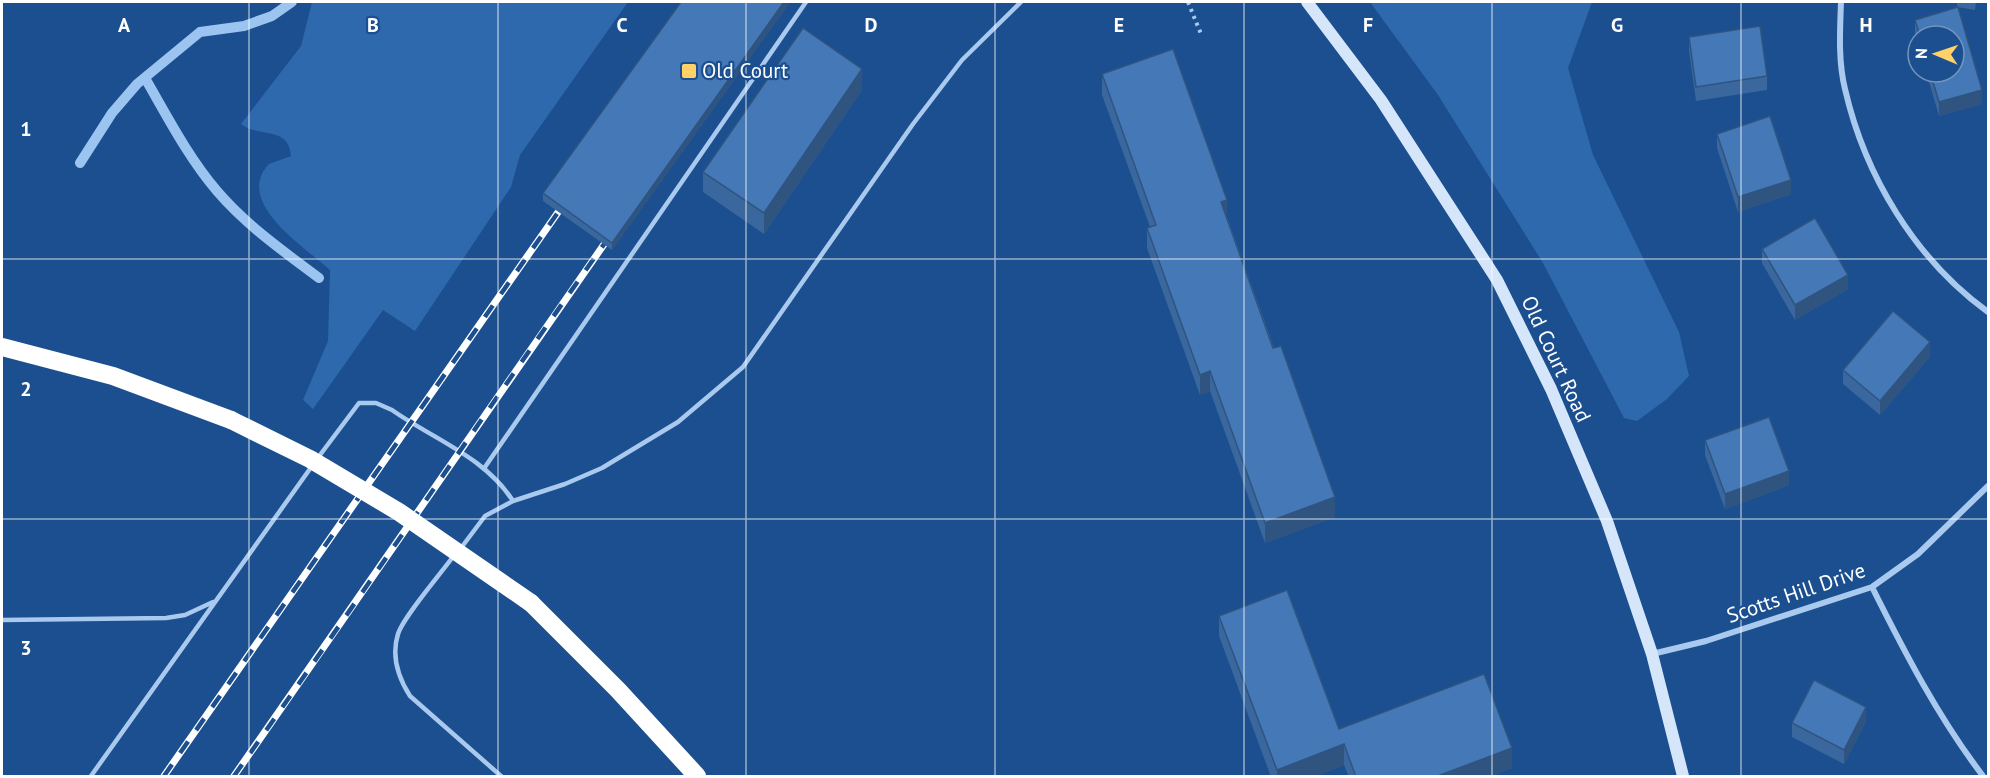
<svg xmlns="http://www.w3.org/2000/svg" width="1990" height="778" font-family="'PT Sans',sans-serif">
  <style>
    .green { fill: #2e69ad }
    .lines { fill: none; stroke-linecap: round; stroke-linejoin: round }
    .stream { stroke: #9cc4f0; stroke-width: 10 }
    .path { stroke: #a9c9ee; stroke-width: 4; stroke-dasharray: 3 4.5; stroke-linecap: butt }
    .service { stroke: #a9c9ee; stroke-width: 4.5 }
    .minor { stroke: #a9c9ee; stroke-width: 6 }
    .secondary { stroke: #d6e6fa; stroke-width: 12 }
    .motorway { stroke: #fff; stroke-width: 18 }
    .rail-casing { stroke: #fff; stroke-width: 7 }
    .rail { stroke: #1b4f8f; stroke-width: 4.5; stroke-dasharray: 14; stroke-linecap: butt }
    .motorway-bridge { stroke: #fff; stroke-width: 18 }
    .wall { fill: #3a679d }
    .shaded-wall { fill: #305480 }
    .building { fill: #4478b7; stroke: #305480; stroke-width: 1.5 }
    .grid { fill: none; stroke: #fff; stroke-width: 1.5; stroke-opacity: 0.55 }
    .poi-dot { fill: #ffd166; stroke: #1b4f8f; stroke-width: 2 }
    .labels { text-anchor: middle; stroke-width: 4.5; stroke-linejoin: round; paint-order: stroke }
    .poi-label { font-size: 21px; fill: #fff; stroke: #1b4f8f; text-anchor: start }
    .street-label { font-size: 21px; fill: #fff; stroke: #1b4f8f }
    .grid-label { font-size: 20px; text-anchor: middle; font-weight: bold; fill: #fff; stroke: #1b4f8f; stroke-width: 4.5; stroke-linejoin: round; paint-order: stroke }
  </style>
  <rect width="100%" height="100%" fill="#1b4f8f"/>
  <!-- green -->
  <path class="green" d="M312,2H628L520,155L511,187L415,331L383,310L313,409L303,400L328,341L330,270C305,247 233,202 269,164L291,156C289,125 258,138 241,124L301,46Z
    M1370,2H1592L1568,68L1593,155L1679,332L1689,376L1667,399L1637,421L1624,418L1543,263L1438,95Z"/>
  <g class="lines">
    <!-- stream -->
    <path class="stream" d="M145,78C167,116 188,157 217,191C246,225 283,251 319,278
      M80,163L112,113L137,84L200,32L244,26L272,16L292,2"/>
    <!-- path -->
    <path class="path" d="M1188,2L1201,34"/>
    <!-- service -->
    <path class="service" d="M317,459L359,403H376L392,410C433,439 485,457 513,501
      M485,467L806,2
      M461,548L485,516L513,501L565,484L602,468L678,422L743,367L913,124L962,60L1021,2
      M455,554C443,571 403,617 398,634C391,656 398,677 410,696L501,776
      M2,620L166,618L185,615L213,602
      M91,776L312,466"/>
    <!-- minor -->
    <path class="minor" d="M1841,2C1840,30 1838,61 1845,89C1865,176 1915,259 1988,312
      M1872,587C1905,653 1938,717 1983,776
      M1652,654L1706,641L1872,587L1918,554L1988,486"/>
    <!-- secondary -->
    <path class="secondary" d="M1307,2L1381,100L1497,280L1551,389L1607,521L1652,654L1683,776"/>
    <!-- motorway -->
    <path class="motorway" d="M2,347L113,376L231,420
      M531,603L618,690L697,776"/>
    <defs>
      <path id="rail" d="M164,776L568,198
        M234,776C362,595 486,411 614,230"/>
    </defs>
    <!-- rail casing -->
    <use href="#rail" class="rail-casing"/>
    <!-- rail -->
    <use href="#rail" class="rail"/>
    <!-- motorway-bridge -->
    <path class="motorway-bridge" d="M231,420L310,459L399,512L531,603"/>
  </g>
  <!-- wall -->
  <path class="wall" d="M681,2H790L612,250L543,201V193Z
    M1957,2H1976L1975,10L1957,7Z
    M1958,7L1982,90V104L1939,116L1926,72H1954V36H1918V44L1915,34V20Z
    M1689,37L1767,76V90L1696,101L1689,51Z
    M1102,74L1227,217L1335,517L1265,543L1210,391L1200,395L1147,248V228L1150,227L1102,95Z
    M862,90L764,234L703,192V172Z
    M1717,134L1791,194L1738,212L1717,148Z
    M1762,249L1848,289L1795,320L1762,263Z
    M1930,357L1880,415L1843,384V370Z
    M1705,440L1789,485L1725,509L1705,455Z
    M1219,616L1339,729L1512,768L1489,777H1349L1344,765L1313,777H1271L1219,636Z
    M1866,721L1844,764L1792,737V723Z"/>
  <!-- shaded-wall -->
  <path class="shaded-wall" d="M784,2H790L612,250V243Z
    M862,69V90L764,234V213Z
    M1982,90V104L1939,116V102Z
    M1791,180V194L1738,212V197Z
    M1227,200V220L1221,202Z
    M1848,275V289L1795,320V305Z
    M1930,342V357L1880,415V401Z
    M1210,371V391L1200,395V375Z
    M1789,471V485L1725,509V494Z
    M1335,497V517L1265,543V523Z
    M1866,707V721L1844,764V750Z
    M1344,744V765L1313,777H1277V770Z
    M1512,748V768L1489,777H1435Z"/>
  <!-- building -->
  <path class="building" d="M681,2H784L612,243L543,193Z
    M1958,7L1982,90L1939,102L1930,72H1954V36H1920L1915,20Z
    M1760,26L1767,76L1696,87L1689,37Z
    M803,28L862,69L764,213L703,172Z
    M1173,49L1227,200L1221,202L1273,348L1281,346L1335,497L1265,523L1210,371L1200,375L1147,228L1156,225L1102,74Z
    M1770,116L1791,180L1738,197L1717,134Z
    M1815,218L1848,275L1795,305L1762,249Z
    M1893,311L1930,342L1880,401L1843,370Z
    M1769,417L1789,471L1725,494L1705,440Z
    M1287,590L1339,729L1484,674L1512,748L1435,777H1356L1344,744L1277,770L1219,616Z
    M1814,680L1866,707L1844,750L1792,723Z"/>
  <!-- grid -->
  <path class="grid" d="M249,2V776M498,2V776M746,2V776M995,2V776M1244,2V776M1492,2V776M1741,2V776M2,259H1988M2,519H1988"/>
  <!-- markers -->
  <rect class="poi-dot" x="681" y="63" width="16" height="16" rx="3"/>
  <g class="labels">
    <!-- poi labels -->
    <g class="poi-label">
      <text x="702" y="78">Old Court</text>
    </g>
    <!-- street labels -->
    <g class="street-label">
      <text transform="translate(1556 359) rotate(65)" y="7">Old Court Road</text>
      <text transform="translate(1796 593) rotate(-19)" y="7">Scotts Hill Drive</text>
    </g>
  </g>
  <g class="grid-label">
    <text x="124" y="32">A</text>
    <text x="373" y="32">B</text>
    <text x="622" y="32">C</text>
    <text x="871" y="32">D</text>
    <text x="1119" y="32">E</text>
    <text x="1368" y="32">F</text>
    <text x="1617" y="32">G</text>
    <text x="1866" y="32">H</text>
    <text x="26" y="136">1</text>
    <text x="26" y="396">2</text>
    <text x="26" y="655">3</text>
  </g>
  <!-- border -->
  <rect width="1990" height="778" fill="none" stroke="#ffffff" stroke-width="6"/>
  <!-- north arrow -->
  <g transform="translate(1936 54) rotate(272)"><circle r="28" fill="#1b4f8f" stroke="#7695bc" stroke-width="1.5"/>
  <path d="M0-4.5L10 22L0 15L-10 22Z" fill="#ffd166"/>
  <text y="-9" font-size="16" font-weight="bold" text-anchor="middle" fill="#ffffff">N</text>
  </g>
</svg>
